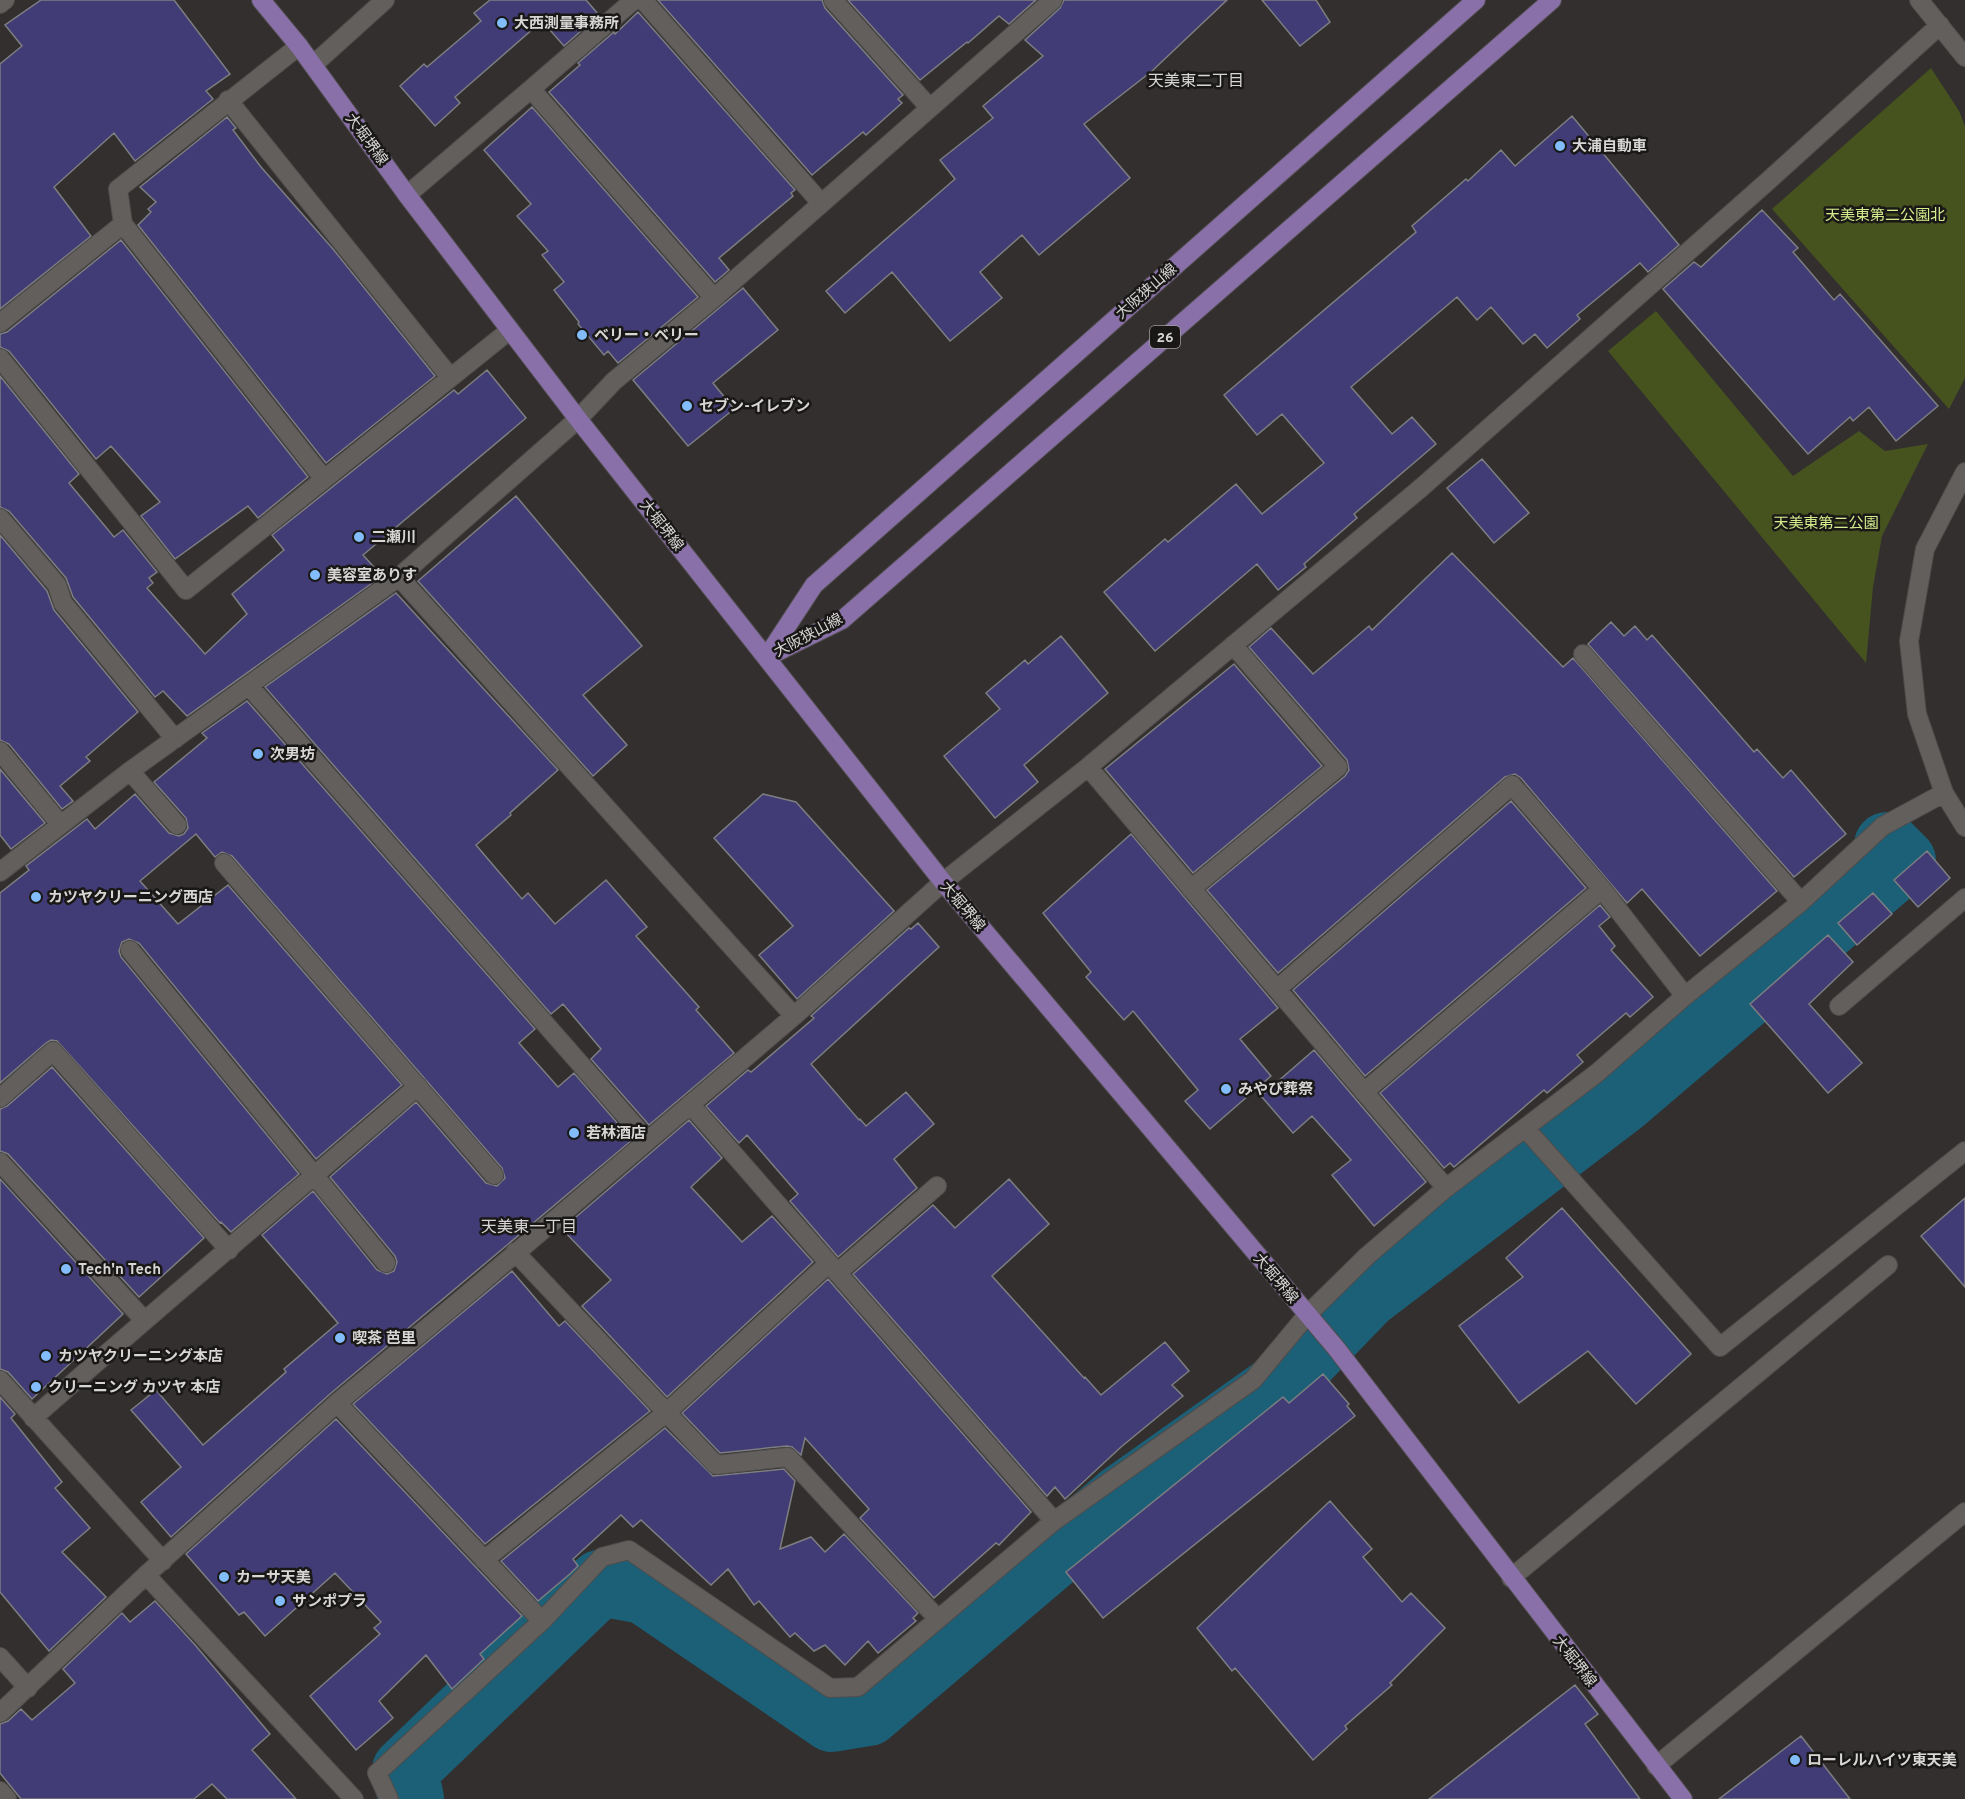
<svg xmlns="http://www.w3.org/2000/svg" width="1965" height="1799" font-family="Overpass,'Noto Sans JP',sans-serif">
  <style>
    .green { fill: #47531f }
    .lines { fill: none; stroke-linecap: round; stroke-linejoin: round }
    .river { stroke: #1c6078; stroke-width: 66 }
    .building { fill: #413c75; stroke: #7d7e81; stroke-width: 1.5 }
    .minor-casing { stroke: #4f4c4b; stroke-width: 20 }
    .major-casing { stroke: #4f4c4b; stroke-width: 20 }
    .minor { stroke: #625f5d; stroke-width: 18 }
    .major { stroke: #8970a9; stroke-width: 18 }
    .poi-dot { fill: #83bcfb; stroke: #191817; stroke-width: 2 }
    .labels { text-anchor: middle; stroke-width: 5; stroke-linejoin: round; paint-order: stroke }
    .shield { fill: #191817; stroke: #9f9d9c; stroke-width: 1.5 }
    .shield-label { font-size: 14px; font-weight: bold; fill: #d8d6d5 }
    .poi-label { font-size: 15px; font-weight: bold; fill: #d8d6d5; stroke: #191817; text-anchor: start }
    .street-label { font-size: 15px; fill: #d8d6d5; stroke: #191817 }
    .park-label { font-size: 15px; fill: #d5ed8c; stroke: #191817 }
    .neighbourhood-label { font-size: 16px; fill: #d8d6d5; stroke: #191817 }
  </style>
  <rect width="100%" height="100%" fill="#322f2e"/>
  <!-- green -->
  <path class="green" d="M1931,68L1959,111L1965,126V378L1949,409L1772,209Z
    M1656,311L1793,476L1859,431L1885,451L1928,444L1882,536L1873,587L1866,663L1608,351Z"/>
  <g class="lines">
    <!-- river -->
    <path class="river" d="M411,1799L405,1770L600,1583L644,1591L832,1719L868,1713L1121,1498L1279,1386L1366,1296L1623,1100L1903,861L1887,845"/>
  </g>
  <!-- building -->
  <path class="building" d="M41,0H174L230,74L206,91L213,99L135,161L114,133L54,187L91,236L0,309V64L22,46L5,25Z
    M490,0H586L599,15L564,46L542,21L455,97L460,103L435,126L400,86L424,64L427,67L481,21L474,13Z
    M658,0H822L825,8L903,95L898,99L902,103L866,135L863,132L812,175Z
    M848,0H1036L1009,24L999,16L968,43L967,42L920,80Z
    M1064,0H1227L1152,71L1084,124L1130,178L1039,255L1022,235L980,272L1002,298L950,341L892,272L845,313L826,291L955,179L940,160L993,118L983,106L1043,56L1025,40L1060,8Z
    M1262,0H1316L1330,22L1300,46Z
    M638,12L795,190L791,193L793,196L719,258L729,270L715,282L549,92L580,65L578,63L614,32L615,34Z
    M532,107L698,297L618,363L608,351L604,355L578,324L579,322L554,290L564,282L542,255L548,251L517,216L531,204L484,150Z
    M1572,116L1679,245L1648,272L1640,263L1577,315L1580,319L1547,348L1535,334L1523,344L1491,307L1477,320L1457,297L1351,387L1392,434L1412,417L1436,444L1354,514L1357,518L1304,564L1306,567L1278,590L1257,564L1155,651L1104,592L1165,539L1168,542L1236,484L1262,514L1324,463L1282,414L1257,435L1224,395L1416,232L1412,226L1466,179L1468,181L1501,150L1515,166Z
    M227,117L236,128L233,130L261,167L333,249L435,376L326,463L138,225L151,212L148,209L156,202L140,187Z
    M1762,210L1798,248L1793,252L1834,300L1840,294L1938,406L1896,441L1869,407L1853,421L1850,417L1808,454L1663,289L1694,262L1701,267Z
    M121,240L308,477L258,518L248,506L175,559L141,516L160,502L111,446L96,459L9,351L0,347V334L7,332Z
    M743,288L778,330L713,383L734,409L688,446L633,380Z
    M487,370L526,418L363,555L382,576L187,716L163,691L155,697L73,597L66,578L9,511L0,507V376L79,474L69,483L114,537L123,530L157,572L149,578L153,583L147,588L205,654L247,614L232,594L284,550L272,535L454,390L458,394Z
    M1482,459L1529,513L1494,543L1447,488Z
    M516,496L642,646L583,695L627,745L593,776L418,581Z
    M0,535L47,591L54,610L138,712L86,757L90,761L60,786L73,801L62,809L9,744L0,740Z
    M1452,553L1563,667L1573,658L1777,891L1700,956L1642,889L1627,903L1521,778L1515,774L1505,777L1278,973L1207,890L1345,776L1349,770L1347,760L1249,647L1271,628L1313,674L1369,626L1372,630Z
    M396,593L558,770L510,813L511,815L476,845L522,899L528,893L555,924L606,880L647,927L636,936L699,1007L696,1010L734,1053L649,1125L591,1059L601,1049L563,1004L551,1014L265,687Z
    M1611,622L1624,636L1635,626L1647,640L1652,635L1754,752L1757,749L1783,778L1791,770L1846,834L1794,877L1588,644Z
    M1061,636L1108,693L1024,765L1038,782L995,818L944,756L1000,709L986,693L1025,660L1028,664Z
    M1234,664L1322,766L1193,873L1105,769Z
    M247,701L535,1029L519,1043L558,1087L574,1073L632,1140L330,1394L171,1537L141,1502L181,1467L131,1410L156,1390L203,1445L286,1372L284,1369L338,1323L262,1235L313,1191L377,1270L387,1274L394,1271L397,1262L395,1256L330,1177L416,1102L486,1183L497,1186L505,1178L502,1168L232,856L222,852L215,857L196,834L140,881L178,924L228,885L402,1085L316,1159L139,943L129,939L122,942L119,951L121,957L299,1174L231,1232L221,1222L220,1223L57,1041L51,1040L46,1043L0,1083V893L29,870L26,866L87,819L95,829L135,794L169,833L179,836L184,834L188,828L186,818L154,782L207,738L202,733Z
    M0,769L45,823L11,849L0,835Z
    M763,794L796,802L894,911L797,999L759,955L793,926L714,838Z
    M1511,801L1586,888L1365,1076L1293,990Z
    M1131,834L1278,1008L1240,1039L1271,1076L1210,1129L1185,1101L1198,1090L1133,1011L1124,1020L1086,977L1091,972L1043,913Z
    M1927,851L1950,878L1918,907L1894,880Z
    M1873,893L1892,914L1857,945L1838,923Z
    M1600,905L1610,917L1599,926L1615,946L1611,950L1653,997L1630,1017L1626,1013L1577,1055L1583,1062L1547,1093L1544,1090L1454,1167L1450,1163L1444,1168L1380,1093Z
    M918,923L939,947L811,1064L859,1120L860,1119L866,1126L906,1092L934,1124L894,1159L917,1188L838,1257L790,1201L798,1194L747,1135L739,1143L706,1106L748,1070L751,1072L757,1067L814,1018L811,1016L909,928L911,929Z
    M1828,935L1853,962L1809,1004L1862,1063L1828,1093L1750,1004Z
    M1314,1050L1426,1182L1374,1226L1332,1175L1351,1160L1312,1116L1293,1133L1261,1096Z
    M52,1067L204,1238L139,1297L8,1154L0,1151V1109L7,1106Z
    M689,1120L722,1158L691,1187L742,1242L772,1216L813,1262L667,1397L582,1306L611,1280L562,1229Z
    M0,1179L123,1314L32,1399L8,1372L0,1369Z
    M1009,1179L1049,1224L992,1276L1084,1378L1085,1377L1101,1395L1165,1342L1189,1371L1172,1385L1183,1396L1121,1447L1065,1499L1055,1487L1047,1496L853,1274L933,1205L955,1228Z
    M1965,1198V1287L1921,1236Z
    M1562,1208L1691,1354L1636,1404L1588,1351L1519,1403L1459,1326L1523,1277L1506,1258Z
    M512,1271L559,1326L565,1321L650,1411L485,1544L353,1404Z
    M828,1279L1031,1512L999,1545L996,1543L934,1598L860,1518L869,1509L805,1438L801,1455L792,1447L787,1446L720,1453L682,1413Z
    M1323,1374L1349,1404L1347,1406L1355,1416L1103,1618L1066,1572L1283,1397L1289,1403Z
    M0,1397L15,1414L11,1418L62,1482L55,1488L90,1528L62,1552L106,1597L49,1651L0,1592Z
    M336,1419L522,1616L480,1654L484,1659L452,1689L426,1655L379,1701L393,1718L356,1750L310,1696L380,1634L374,1628L381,1622L335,1573L265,1636L244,1612L239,1615L186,1554Z
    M665,1428L713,1476L784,1469L795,1481L780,1549L811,1537L825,1552L844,1534L918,1613L913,1618L916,1621L878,1653L868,1641L845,1665L825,1645L814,1651L795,1633L790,1637L759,1601L754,1605L728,1569L711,1585L641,1520L633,1527L621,1515L573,1559L578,1566L571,1573L538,1601L501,1561Z
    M1330,1501L1372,1549L1363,1557L1402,1602L1411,1593L1445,1628L1390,1683L1392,1685L1345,1726L1347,1729L1313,1760L1235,1668L1232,1671L1197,1628Z
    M155,1601L196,1646L270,1734L252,1750L296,1799H227L212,1784L194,1799H21L0,1773V1724L8,1721L21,1709L32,1720L75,1683L63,1669L122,1613L130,1622Z
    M1575,1685L1598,1714L1585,1724L1640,1799H1429Z
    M1801,1736L1850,1799H1719Z"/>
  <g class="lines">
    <defs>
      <path id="minor" d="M643,0L821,203
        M833,0L929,107
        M1919,0L1965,57
        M0,4L5,0
        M299,46L118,189L123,224L324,479
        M313,65L385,0
        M531,89L634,0
        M228,100L450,377
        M407,195L531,89L714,298
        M0,323L123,224
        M0,358L186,590L510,330
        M1965,472L1925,549L1909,641L1917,714L1944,793L1965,827
        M0,518L57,585L63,603L175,739
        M399,577L794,1016
        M1583,654L1801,902
        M249,686L647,1140
        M0,751L60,824
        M1088,767L1446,1188
        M130,771L177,825
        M224,863L494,1175
        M0,872L130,771L399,577L578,419L614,381L714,298L1053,0
        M1191,889L1338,767L1233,645
        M130,950L386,1263
        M1277,989L1512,785L1602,889L1685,996
        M1839,1006L1965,898
        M1364,1092L1602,889
        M0,1098L53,1051L229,1250
        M690,1104L1054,1521
        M1525,1128L1720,1347L1965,1151
        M0,1162L144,1320
        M515,1252L716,1465L788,1457L938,1619
        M837,1273L937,1186
        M0,1380L163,1561
        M337,1403L542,1621L602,1557L629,1550L830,1688L858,1687L1054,1521L1253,1380L1307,1315L1367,1256L1446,1188L1597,1073L1685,996L1801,902L1883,826L1944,793
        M33,1418C160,1306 290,1197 418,1086
        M484,1560L667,1412L829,1263
        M146,1575L354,1799
        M1511,1578L1888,1265
        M0,1657L28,1688
        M0,1713L146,1575L337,1403L463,1298L794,1016L943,882L1088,767L1422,487L1768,181L1940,25
        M1656,1766L1965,1512
        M0,1791L7,1799
        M389,1799L377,1773L542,1621"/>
      <path id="major" d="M261,0L299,46L407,195L578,419L943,882L1336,1348L1683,1799
        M768,655L814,585L1476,0
        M767,657L842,620L1552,0"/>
    </defs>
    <!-- minor casing -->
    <use href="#minor" class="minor-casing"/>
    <!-- major casing -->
    <use href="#major" class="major-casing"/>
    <!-- minor -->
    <use href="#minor" class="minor"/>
    <!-- major -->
    <use href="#major" class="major"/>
  </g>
  <!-- markers -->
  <g class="poi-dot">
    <circle cx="502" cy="23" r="6"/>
    <circle cx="1560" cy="146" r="6"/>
    <circle cx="582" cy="335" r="6"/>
    <circle cx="687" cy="406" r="6"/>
    <circle cx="359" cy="537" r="6"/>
    <circle cx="315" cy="575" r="6"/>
    <circle cx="258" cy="754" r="6"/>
    <circle cx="36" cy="897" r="6"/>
    <circle cx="1226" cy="1089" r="6"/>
    <circle cx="574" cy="1133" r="6"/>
    <circle cx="66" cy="1269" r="6"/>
    <circle cx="340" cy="1338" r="6"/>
    <circle cx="46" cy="1356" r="6"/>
    <circle cx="36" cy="1387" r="6"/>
    <circle cx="224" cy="1577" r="6"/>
    <circle cx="280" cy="1601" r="6"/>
    <circle cx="1795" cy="1760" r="6"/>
  </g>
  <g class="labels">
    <!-- shield labels -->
    <rect class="shield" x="1150" y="326" width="30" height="22" rx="4.5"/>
    <g class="shield-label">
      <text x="1165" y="342">26</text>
    </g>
    <!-- poi labels -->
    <g class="poi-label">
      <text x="514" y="28">大西測量事務所</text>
      <text x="1572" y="151">大浦自動車</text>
      <text x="594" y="340">ベリー・ベリー</text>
      <text x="699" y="411">セブン-イレブン</text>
      <text x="371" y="542">二瀬川</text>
      <text x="327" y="580">美容室ありす</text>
      <text x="270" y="759">次男坊</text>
      <text x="48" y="902">カツヤクリーニング西店</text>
      <text x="1238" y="1094">みやび葬祭</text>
      <text x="586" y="1138">若林酒店</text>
      <text x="78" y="1274">Tech'n Tech</text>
      <text x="352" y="1343">喫茶 芭里</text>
      <text x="58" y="1361">カツヤクリーニング本店</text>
      <text x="48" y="1392">クリーニング カツヤ 本店</text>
      <text x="236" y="1582">カーサ天美</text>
      <text x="292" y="1606">サンポプラ</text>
      <text x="1807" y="1765">ローレルハイツ東天美</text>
    </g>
    <!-- street labels -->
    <g class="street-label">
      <text transform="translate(367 139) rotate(54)" y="5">大堀堺線</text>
      <text transform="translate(1146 291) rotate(-41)" y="5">大阪狭山線</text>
      <text transform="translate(662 525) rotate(52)" y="5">大堀堺線</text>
      <text transform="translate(808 635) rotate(-28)" y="5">大阪狭山線</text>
      <text transform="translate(963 906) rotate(50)" y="5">大堀堺線</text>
      <text transform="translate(1276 1278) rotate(50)" y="5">大堀堺線</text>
      <text transform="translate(1575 1661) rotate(52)" y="5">大堀堺線</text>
    </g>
    <!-- park labels -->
    <g class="park-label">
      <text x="1885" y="220">天美東第二公園北</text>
      <text x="1826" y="528">天美東第二公園</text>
    </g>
    <!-- neighbourhood labels -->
    <g class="neighbourhood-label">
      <text x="1196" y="86">天美東二丁目</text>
      <text x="529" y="1232">天美東一丁目</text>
    </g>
  </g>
</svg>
